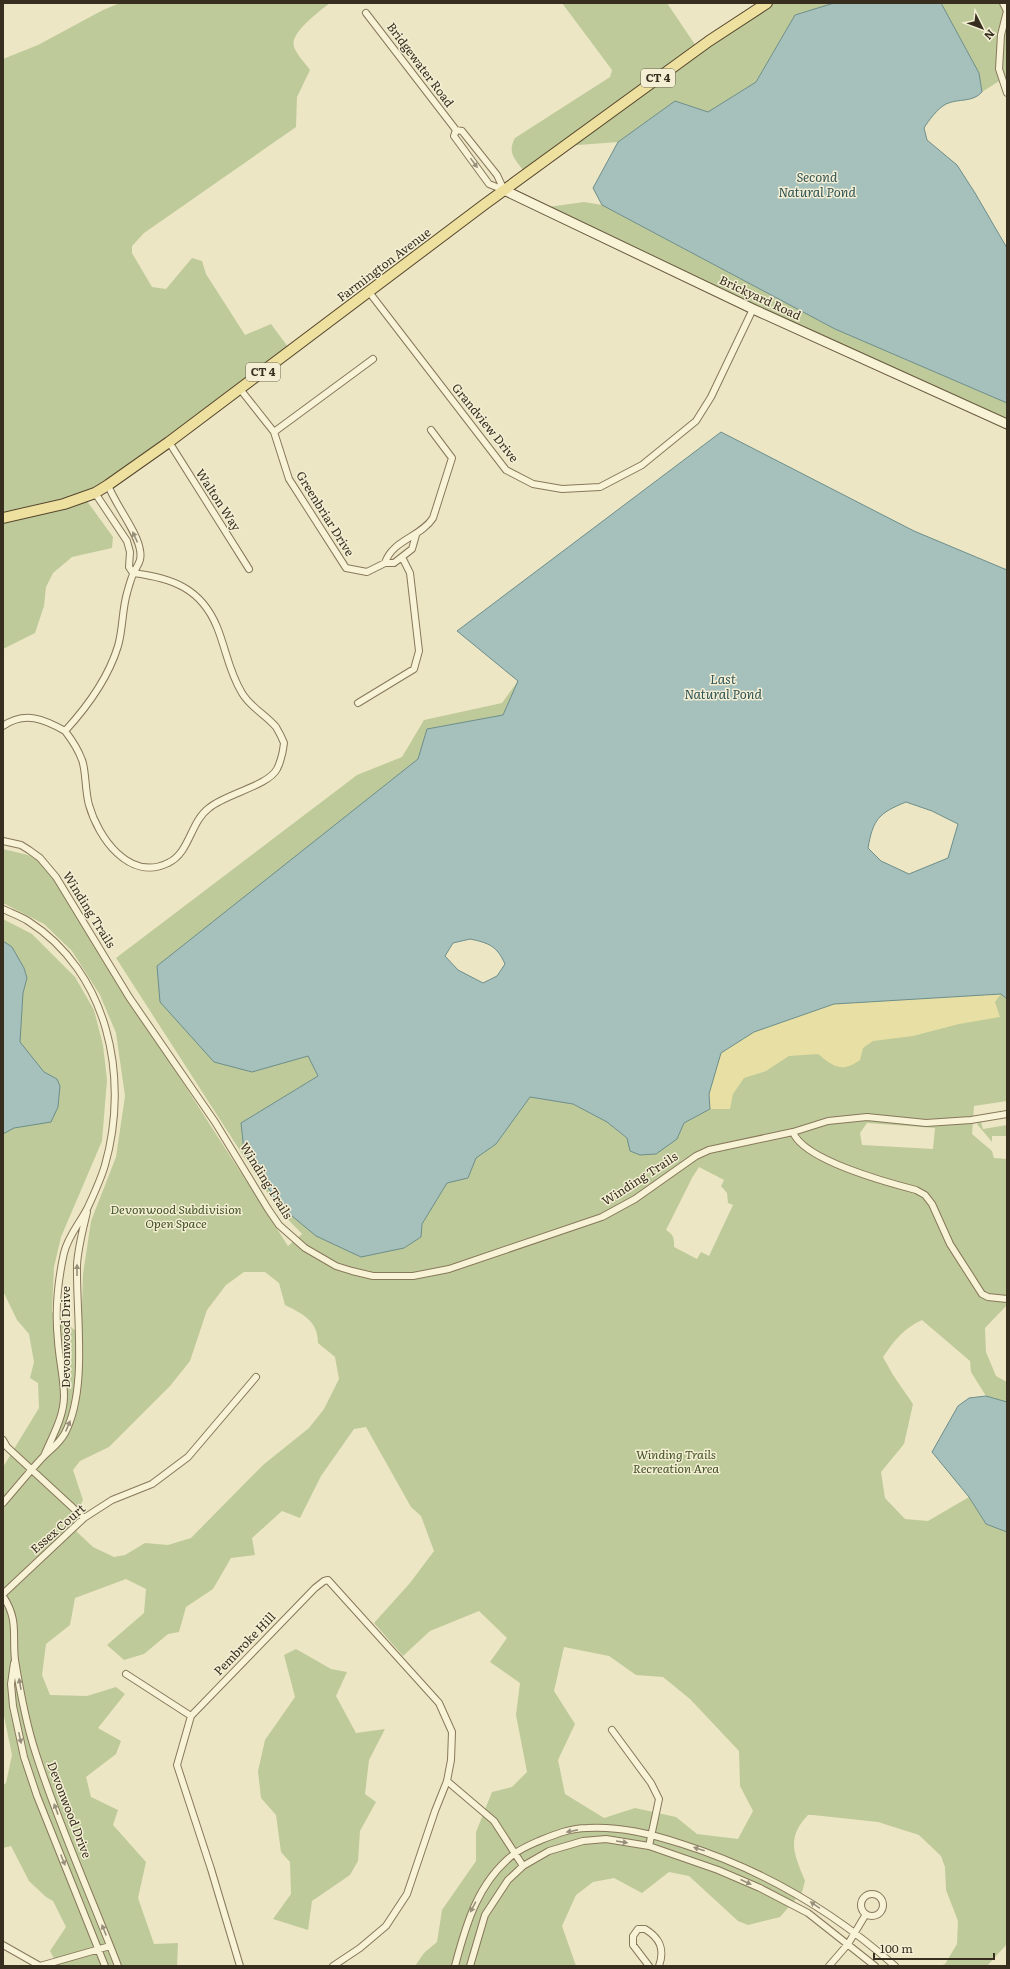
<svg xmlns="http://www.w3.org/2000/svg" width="1010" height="1969" font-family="Literata,serif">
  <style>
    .green { fill: #beca99; fill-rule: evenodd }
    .sand { fill: #e7dfa3 }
    .water { fill: #a6c0bc; stroke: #6d8e8a; fill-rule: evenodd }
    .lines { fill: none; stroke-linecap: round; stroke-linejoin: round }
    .street-casing { stroke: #87785b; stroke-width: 8 }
    .secondary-casing { stroke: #69593f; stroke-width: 11 }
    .primary-casing { stroke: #55462f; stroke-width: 12 }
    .street { stroke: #f8f2d7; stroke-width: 6 }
    .secondary { stroke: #f8f2d7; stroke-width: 9 }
    .primary { stroke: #eee09e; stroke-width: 10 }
    .oneway { fill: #98907b }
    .labels { text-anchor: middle; stroke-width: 3; stroke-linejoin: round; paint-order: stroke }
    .shield { fill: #f4efd4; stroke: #706855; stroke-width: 1 }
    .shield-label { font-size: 11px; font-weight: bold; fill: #372e1f }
    .street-label { font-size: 12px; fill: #372e1f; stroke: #f4efd4 }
    .park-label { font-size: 12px; font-style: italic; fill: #425326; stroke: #f4efd4 }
    .water-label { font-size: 13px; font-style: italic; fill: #2f5456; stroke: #f4efd4 }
  </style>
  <rect width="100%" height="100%" fill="#ede6c4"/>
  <!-- green -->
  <path class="green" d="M120,3H330C320,11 289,33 294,47C297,55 305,63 310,70L297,97L296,127L144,233L132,246V253L152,287L166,289L192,258L202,261L206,274L245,335L271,324L291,351L84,497L113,537L112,548L72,557L53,573L46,587L44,606L35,633L3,649V59L38,45L103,10Z
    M562,3H667L698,49L767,3H834L795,15L756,82L708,112L675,101L618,142L565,146L526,174C517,161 506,154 515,138L610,77L612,70Z
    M941,3H1007V76L982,92L979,73Z
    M584,202L602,205L835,329L1007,403V424L541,208Z
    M518,681L503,715L428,729L418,759L252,1072L308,1055L318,1076L241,1123L244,1151L280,1206L404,1248L421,1237L422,1224L447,1183L468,1178L476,1158L496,1144L530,1097L573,1104L607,1122L627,1138L677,1139L684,1123L710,1109L709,1094L721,1053L1001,994L1007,999V1101L974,1106L972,1134L992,1151L994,1158L1007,1159V1305L985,1328L986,1352L996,1376L1007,1382V1402L986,1396L971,1372L970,1361L922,1320C904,1328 894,1341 883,1357L893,1375L913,1404L904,1444L881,1472L885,1498L905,1519L928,1521L969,1497L932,1452L969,1497L986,1524L1007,1532V1944L987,1966H940L945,1964L957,1944L958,1921L946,1890L945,1867L941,1856L919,1835L878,1822L813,1815H808C785,1839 795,1855 805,1881L802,1892L780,1917L748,1925L738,1921L689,1876L669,1872L642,1893L614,1878L593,1882L576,1895L562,1926L576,1966H415L424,1953L437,1942L442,1910L476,1861V1832L492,1792L512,1787L527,1772L516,1715L520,1683L490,1662L507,1638L479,1611L430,1631L403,1656L374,1623L410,1583L434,1551L421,1516L411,1507L366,1427L354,1429L321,1476L300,1518L282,1511L252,1538L255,1555L231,1558L213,1589L186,1607L179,1632L168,1634L144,1654L124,1660L107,1645L144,1613L146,1589L126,1579L75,1598L70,1625L46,1644L42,1675L50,1695L87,1696L116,1687L125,1694L98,1728L121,1741L116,1754L86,1777L91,1797L118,1810L113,1825L146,1862L138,1898L154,1944L178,1943L177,1966H58L50,1951L66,1927L53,1901L46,1897L29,1881L11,1846L3,1848V1785L6,1783L12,1755L3,1711V1467L39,1408L38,1383L30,1378L34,1362L29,1334L17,1320L3,1291V919L32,934L75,977L94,1010L103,1045L107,1080L102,1141L61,1237L54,1267L52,1312L81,1335L83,1274L91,1221L116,1157L125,1096L116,1033L100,995L72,951L44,924L3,903V849L28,855L41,863L68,900L117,980L288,1246L302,1234L277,1208L116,958L357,775L402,757L424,720L502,703ZM867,1123L935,1128L933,1149L862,1145L860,1133ZM699,1167L724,1180L721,1186L727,1193L728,1203L733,1205L709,1256L701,1252L697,1259L674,1247C674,1238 674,1235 666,1230L692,1178ZM244,1272H265L279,1283L285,1305C303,1314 318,1321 318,1343L335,1357L339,1379L324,1409L309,1428L263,1465L191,1538L168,1545L145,1543L125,1555L114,1557L93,1547L77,1532L73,1520L83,1500L73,1470L80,1461L109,1447L170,1386L190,1361L207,1310L226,1285ZM564,1647L609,1656L636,1675L663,1677L690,1699L739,1751L740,1786L753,1811L738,1839L697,1834L676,1817L635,1808L604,1818L565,1794L558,1760L575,1724L554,1691Z
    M981,1122L983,1129L1007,1125V1136H992V1142L977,1124Z
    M296,1649L331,1669L347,1672L336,1696L356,1733L385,1729L369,1760L365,1794L376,1802L360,1831L358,1861L350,1875L312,1901L308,1930L273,1919L291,1894L290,1862L281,1852L276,1815L261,1798L258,1771L265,1740L295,1697L284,1655Z"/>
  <!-- sand -->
  <path class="sand" d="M1001,994L995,1002L1000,1017L959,1024L913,1036L873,1041L863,1048L860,1060C842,1073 834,1067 818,1054L789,1056L766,1071L744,1078L733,1094L730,1109H710L709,1094L721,1053L754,1032L834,1004Z"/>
  <!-- water -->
  <path class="water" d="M834,3H941L979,73L982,92C972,103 959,98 946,104C937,109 929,120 924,128L927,140L957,165L975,193L1007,248V403L835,329L602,205L593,188L618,142L675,101L708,112L756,82L795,15Z
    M721,432L914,531L1007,570V999L1001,994L834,1004L754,1032L721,1053L709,1094L710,1109L684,1123L677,1139L656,1154L640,1155L630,1151L627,1138L607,1122L573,1104L530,1097L496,1144L476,1158L468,1178L447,1183L422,1224L421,1237L404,1248L361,1257L316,1236L280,1206L244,1151L241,1123L318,1076L308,1056L252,1072L214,1062L160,1002L157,966L418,759L427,729L503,715L518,681L457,631ZM906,802L932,811L958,824L948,858L909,874L881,861L868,848C873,819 879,813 906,802ZM470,939C489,943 497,946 505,964L497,976L483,983L458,970L445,956L453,943Z
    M3,941L12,947L24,968L27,978L23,993L20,1042L44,1072L57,1079L60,1086L58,1107L51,1122L14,1128L3,1134Z
    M986,1396L1007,1402V1532L986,1524L969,1497L932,1452L958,1406L969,1398Z"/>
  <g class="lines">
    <defs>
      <path id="street" d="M1003,3L1007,11
        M1007,11L1001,35L999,69L1007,93
        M366,13L456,130L462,131L497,175L504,190
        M456,130L454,136L489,184L504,190
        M369,292L506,470L533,484L562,489L600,487L642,465L696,421L711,397L753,309
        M240,389L274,432L289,479L346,568L367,572L385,563H394L412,549L416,535
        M274,432L373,359
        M169,442L249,569
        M95,493L127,541L130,552L129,567L133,573C172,578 201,588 217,627C226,649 229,672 242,693C250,707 266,715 276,727C279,732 282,738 284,743C283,752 281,761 277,769C268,786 225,794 209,808C190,822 190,853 168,863C129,882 98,837 89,805C85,791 86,770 82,760C78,749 72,740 65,731C88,706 108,679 118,646C123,629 122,610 127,593C129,586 131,578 134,572C138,564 142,561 140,550C137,531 116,506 108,485
        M385,563C392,540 421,537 433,518L452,458L431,430
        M358,703L414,669L419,651L410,573L402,557
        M3,726C25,711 44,719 65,731
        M3,841L21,845L29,850L40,858L56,877L129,997L215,1122L268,1209L279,1225L305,1248L336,1266L352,1271L373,1276H413L449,1269L602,1217L635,1199L696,1156L709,1150L793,1132L828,1121L867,1117L926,1123L971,1120L1007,1114
        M3,909C11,913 20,916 28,921C108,972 130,1077 105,1165C101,1179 94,1194 88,1207C80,1223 68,1236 64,1253C58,1280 55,1313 58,1341C59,1359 64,1378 64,1396C64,1417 52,1437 44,1456
        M793,1132C803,1160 889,1183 916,1190L925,1195L932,1204L950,1244L982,1294L988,1297L1007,1299
        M3,1440L7,1447L84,1518
        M3,1503C16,1488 29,1472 43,1457C51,1449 59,1444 65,1433C88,1389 76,1315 77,1265C78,1247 83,1229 87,1212
        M3,1594L84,1518L112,1500L152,1484L188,1457L256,1377
        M3,1596C19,1621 12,1634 15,1660C20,1691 26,1724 36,1754C59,1826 91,1896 118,1966
        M14,1663L11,1684L13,1706L24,1757L37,1796L105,1966
        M126,1674L191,1716
        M612,1730L651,1783L659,1799L649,1846
        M447,1781L494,1821L523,1866
        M861 1905a11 11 0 1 1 22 0a11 11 0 1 1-22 0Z
        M3,1945L40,1966L110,1946
        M240,1966L211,1869L177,1765L191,1716L315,1588L324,1581L328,1580L439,1703L452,1732L451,1760L447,1781L435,1811L407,1894L386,1926L360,1948L333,1966
        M455,1966C466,1924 478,1882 514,1854C522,1848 532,1844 541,1840C556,1834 571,1828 587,1828C620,1826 651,1834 682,1844C761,1869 833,1911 895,1966
        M470,1966L485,1915L508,1880L523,1866L549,1851L583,1841L606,1839L649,1846L718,1870L760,1888L808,1913L875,1966
        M649,1966L633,1945V1936L638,1929H645C660,1938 665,1949 659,1966
        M829,1966L848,1944L866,1914"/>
      <path id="secondary" d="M504,190L753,309L1007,424"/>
      <path id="primary" d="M3,518L64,504L95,493L108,485L169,442L485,204L709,41L767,3"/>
    </defs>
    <!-- street casing -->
    <use href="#street" class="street-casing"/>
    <!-- secondary casing -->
    <use href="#secondary" class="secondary-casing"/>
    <!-- primary casing -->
    <use href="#primary" class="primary-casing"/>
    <!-- street -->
    <use href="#street" class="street"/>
    <!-- secondary -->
    <use href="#secondary" class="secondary"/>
    <!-- primary -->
    <use href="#primary" class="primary"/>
  </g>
  <!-- one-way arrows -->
  <defs><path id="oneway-solid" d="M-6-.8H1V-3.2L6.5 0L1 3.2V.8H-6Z"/></defs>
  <g class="oneway">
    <use href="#oneway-solid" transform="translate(474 163) rotate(54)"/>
    <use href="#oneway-solid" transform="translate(135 537) rotate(-115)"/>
    <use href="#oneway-solid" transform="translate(77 1270) rotate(-90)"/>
    <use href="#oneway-solid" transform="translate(68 1426) rotate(-67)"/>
    <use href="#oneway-solid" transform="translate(20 1684) rotate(-100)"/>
    <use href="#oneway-solid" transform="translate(20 1738) rotate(78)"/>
    <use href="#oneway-solid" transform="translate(56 1809) rotate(-110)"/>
    <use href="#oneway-solid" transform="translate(572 1831) rotate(169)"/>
    <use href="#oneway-solid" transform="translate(622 1842) rotate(9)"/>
    <use href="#oneway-solid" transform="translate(699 1849) rotate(-162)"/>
    <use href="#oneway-solid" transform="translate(63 1860) rotate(68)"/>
    <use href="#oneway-solid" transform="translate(746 1882) rotate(24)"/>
    <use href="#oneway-solid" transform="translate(815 1905) rotate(-146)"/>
    <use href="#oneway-solid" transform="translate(473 1907) rotate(118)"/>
    <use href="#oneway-solid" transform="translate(104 1930) rotate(-112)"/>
  </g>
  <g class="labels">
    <!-- shield labels -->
    <g class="shield">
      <rect x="641" y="69" width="34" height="18" rx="3"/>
      <rect x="246" y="363" width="34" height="18" rx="3"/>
    </g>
    <g class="shield-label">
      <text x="658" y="82">CT 4</text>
      <text x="263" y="376">CT 4</text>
    </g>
    <!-- street labels -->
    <g class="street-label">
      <text transform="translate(420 65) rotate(53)" y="4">Bridgewater Road</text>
      <text transform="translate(384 265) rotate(-37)" y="4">Farmington Avenue</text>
      <text transform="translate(760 298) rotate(25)" y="4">Brickyard Road</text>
      <text transform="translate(485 423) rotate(51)" y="4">Grandview Drive</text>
      <text transform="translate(218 500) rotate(57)" y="4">Walton Way</text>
      <text transform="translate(325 514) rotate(58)" y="4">Greenbriar Drive</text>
      <text transform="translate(89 910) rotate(58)" y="4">Winding Trails</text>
      <text transform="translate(640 1179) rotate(-33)" y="4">Winding Trails</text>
      <text transform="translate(266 1181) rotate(58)" y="4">Winding Trails</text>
      <text transform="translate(66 1337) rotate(-90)" y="4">Devonwood Drive</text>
      <text transform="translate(58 1529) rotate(-41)" y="4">Essex Court</text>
      <text transform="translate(245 1644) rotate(-46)" y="4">Pembroke Hill</text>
      <text transform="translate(69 1810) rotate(69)" y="4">Devonwood Drive</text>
    </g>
    <!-- park labels -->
    <g class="park-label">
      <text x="176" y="1214">Devonwood Subdivision<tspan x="176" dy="14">Open Space</tspan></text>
      <text x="676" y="1459">Winding Trails<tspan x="676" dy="14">Recreation Area</tspan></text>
    </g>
    <!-- water labels -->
    <g class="water-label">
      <text x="817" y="182">Second<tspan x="817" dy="15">Natural Pond</tspan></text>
      <text x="723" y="684">Last<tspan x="723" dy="15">Natural Pond</tspan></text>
    </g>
  </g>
  <!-- border -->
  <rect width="1010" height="1969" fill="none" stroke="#372e1f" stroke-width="8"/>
  <!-- north arrow -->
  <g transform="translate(982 28) rotate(132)" stroke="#f4efd4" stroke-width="3" paint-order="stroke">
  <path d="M0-3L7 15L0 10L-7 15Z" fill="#372e1f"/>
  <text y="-6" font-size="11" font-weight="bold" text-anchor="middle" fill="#372e1f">N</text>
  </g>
  <!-- scale -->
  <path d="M874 1953v6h120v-6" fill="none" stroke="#372e1f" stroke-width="2"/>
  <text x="880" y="1953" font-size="12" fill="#372e1f" stroke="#f4efd4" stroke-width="3" paint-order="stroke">100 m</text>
</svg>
